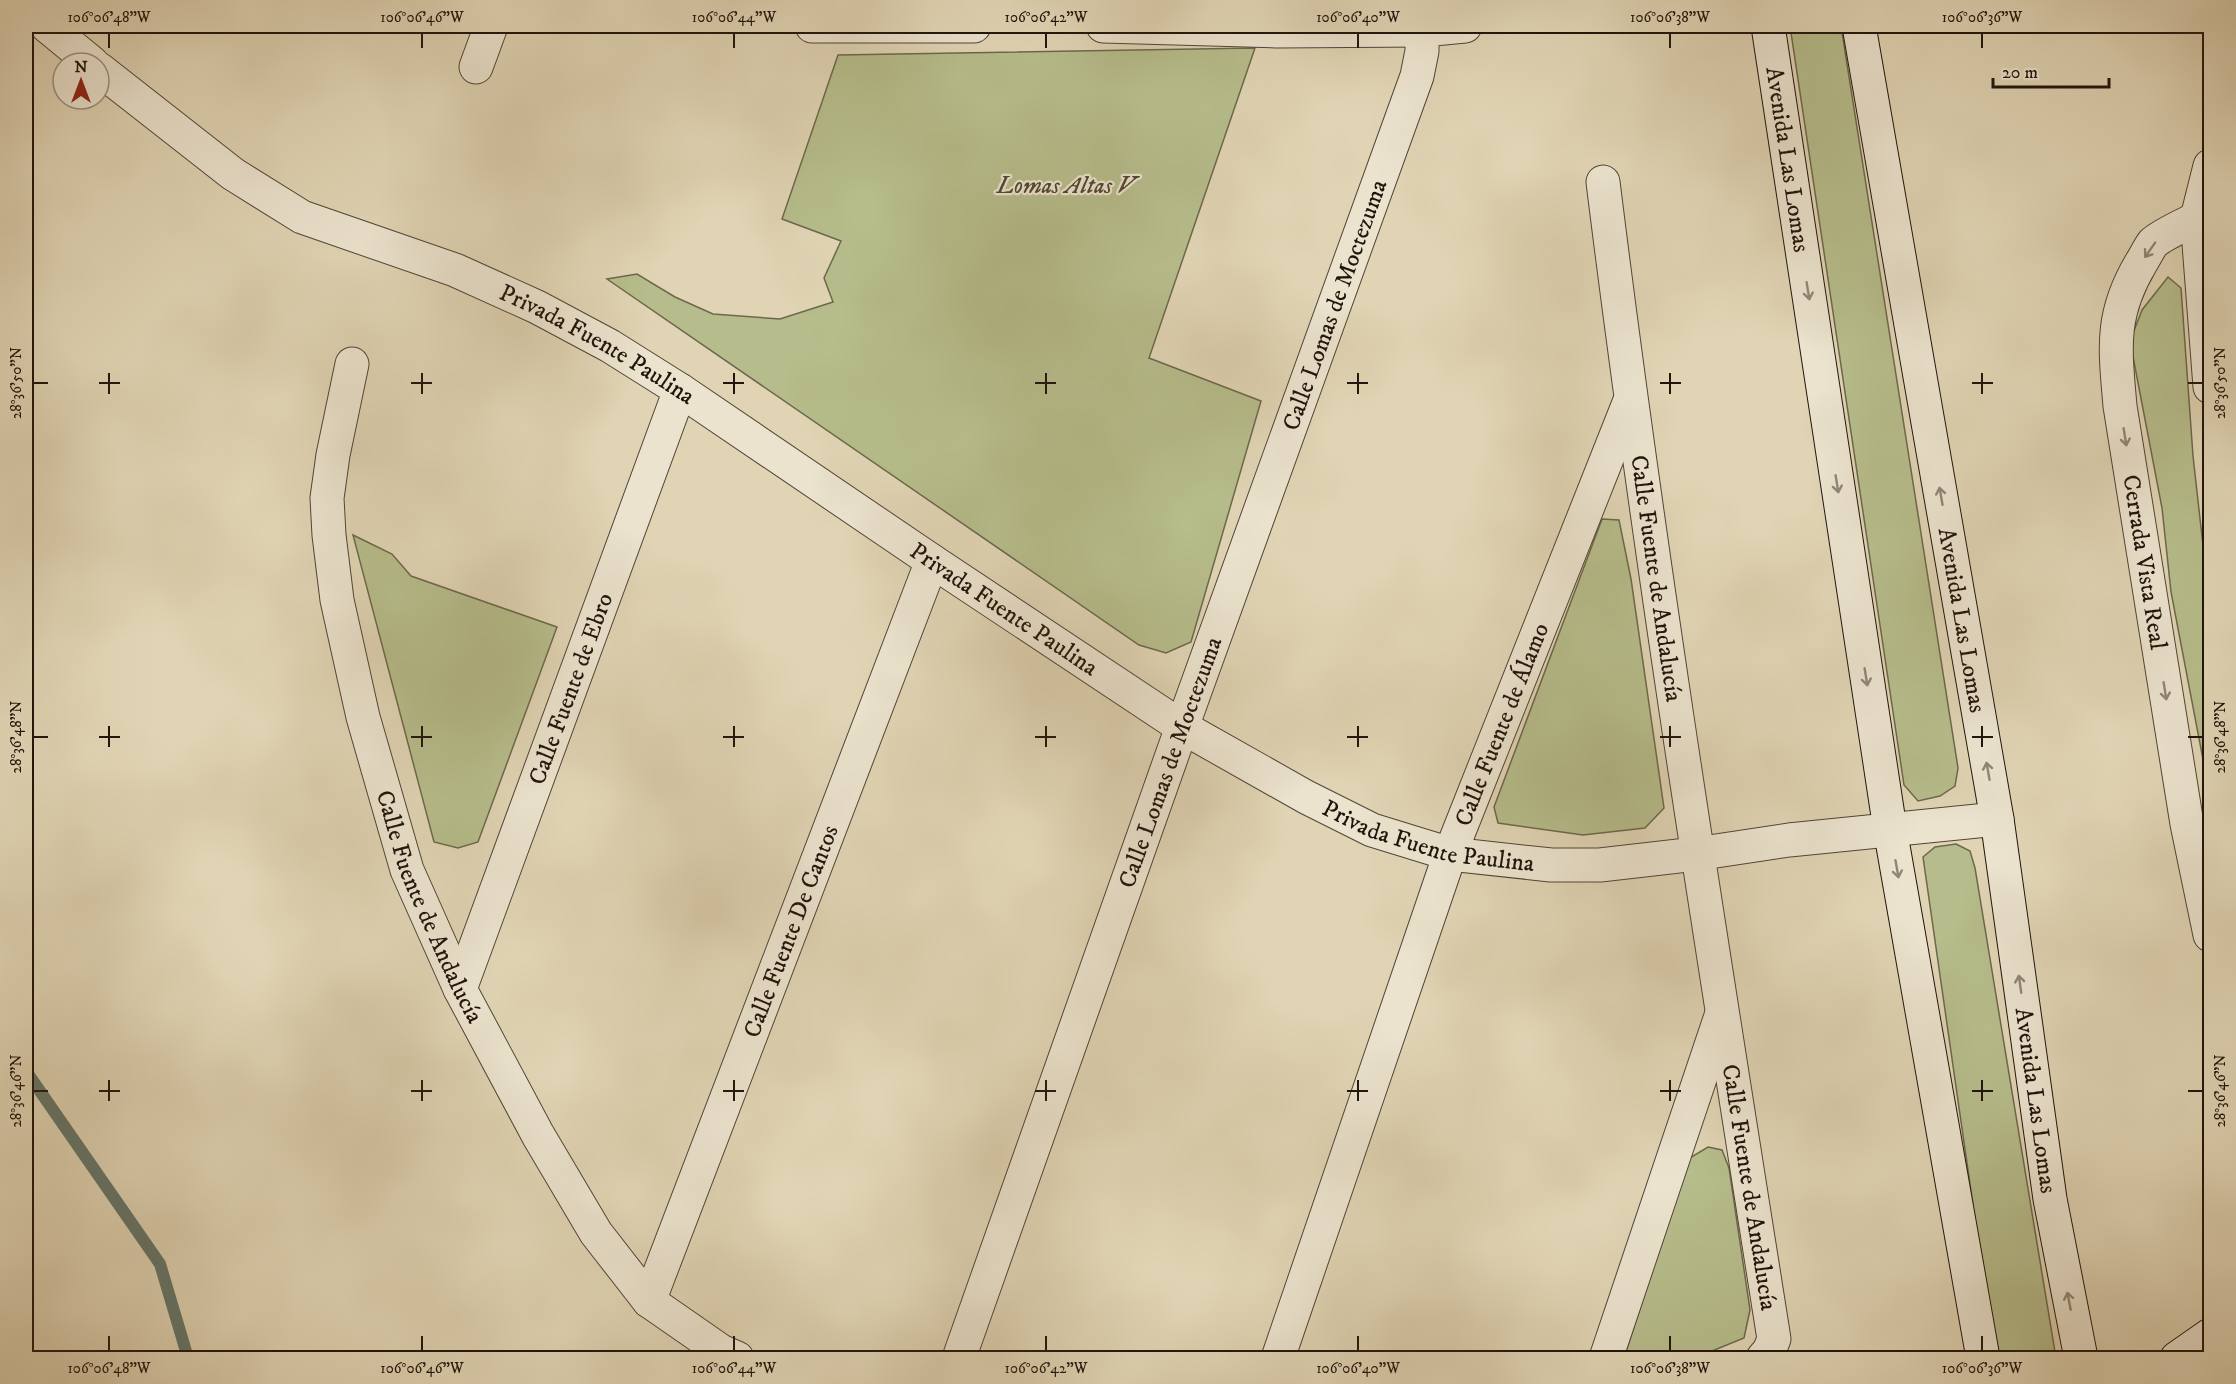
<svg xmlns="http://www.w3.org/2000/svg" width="2236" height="1384" viewBox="0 0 2236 1384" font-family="'IM FELL DW Pica',serif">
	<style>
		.green { fill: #b6bc8b; stroke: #6c684c; stroke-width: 1.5 }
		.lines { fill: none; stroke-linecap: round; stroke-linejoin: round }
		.stream { stroke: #66766a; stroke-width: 12 }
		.minor-casing { stroke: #514436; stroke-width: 35 }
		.secondary-casing { stroke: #21140c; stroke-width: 35 }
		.minor { stroke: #ebe3ce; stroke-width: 33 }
		.secondary { stroke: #ebe3ce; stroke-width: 33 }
		.oneway { stroke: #908677 }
		.ticks { fill: none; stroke: #21140c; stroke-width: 2 }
		.labels { text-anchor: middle; stroke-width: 4.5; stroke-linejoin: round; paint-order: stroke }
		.street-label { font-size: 24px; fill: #21140c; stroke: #ebe3ce }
		.park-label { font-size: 24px; font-style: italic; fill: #4e4632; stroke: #ebe3ce }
		.neatline { fill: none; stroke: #21140c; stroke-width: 2 }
		.ticks-label { font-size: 15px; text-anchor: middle; fill: #21140c }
	</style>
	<rect width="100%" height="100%" fill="#e0d4b4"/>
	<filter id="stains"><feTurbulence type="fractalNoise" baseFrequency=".00333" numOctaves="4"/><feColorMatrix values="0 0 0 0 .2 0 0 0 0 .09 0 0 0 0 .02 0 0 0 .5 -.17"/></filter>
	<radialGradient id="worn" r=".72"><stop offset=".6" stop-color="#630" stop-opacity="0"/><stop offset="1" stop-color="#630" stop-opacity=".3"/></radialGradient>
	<g class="green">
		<polygon points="1790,26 1841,26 1958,768 1955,786 1940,796 1918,801 1904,785"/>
		<polygon points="1255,48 1149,358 1261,401 1191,642 1166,653 1139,645 607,279 637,274 675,297 713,314 780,319 833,302 824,278 841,241 782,219 838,55"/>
		<polygon points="2168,277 2181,288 2193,456 2210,608 2210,796 2171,592 2162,508 2130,341 2142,310"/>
		<polygon points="1602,519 1619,520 1631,579 1664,808 1645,828 1583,835 1498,823 1494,807"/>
		<polygon points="353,535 392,554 411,576 557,627 478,842 458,848 434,842"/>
		<polygon points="1956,844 1970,851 1975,868 2056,1358 1995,1358 1923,857 1935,847"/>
		<polygon points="1708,1147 1722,1150 1729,1168 1750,1310 1744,1338 1695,1358 1626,1358 1625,1355 1688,1159"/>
	</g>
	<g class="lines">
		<polyline class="stream" points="26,1071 160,1264 188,1358"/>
		<g class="minor-casing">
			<g id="minor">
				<polyline points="47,26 92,63"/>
				<polyline points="812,26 974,26"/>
				<polyline points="1103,26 1277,31 1423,30 1465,26"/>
				<polyline points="476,67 491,26"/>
				<path id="s1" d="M 99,69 L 233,174 L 302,217 L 455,270 L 537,307 L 610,346 L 680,390 L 932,561 L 1182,727 L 1306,797 L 1372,830 L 1450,854 L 1551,865 L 1600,865 L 1696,854 L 1789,840 L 1997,819"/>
				<polyline points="2210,166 2197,218 2210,387"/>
				<path id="s2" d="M 1603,182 C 1651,569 1713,954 1774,1339 L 1769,1351 L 1763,1358"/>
				<path id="s3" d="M 2197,218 C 2185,225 2163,234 2153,243 C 2149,248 2145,257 2141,263 C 2110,315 2115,348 2120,406 L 2187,824 L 2210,935"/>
				<path id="s4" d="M 352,364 L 333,455 L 327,498 L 329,535 L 337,600 L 363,717 L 407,870 L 460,989 L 538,1135 L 596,1233 L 649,1301 L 721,1351 L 737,1358"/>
				<path id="s5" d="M 460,989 L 680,390"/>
				<path id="s6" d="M 649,1301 L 932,561"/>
				<path id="s7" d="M 959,1358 L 1182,727 L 1417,76 L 1422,51 L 1422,26"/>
				<path id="s8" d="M 1278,1358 L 1450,854 L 1629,403"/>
				<polyline points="1606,1358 1721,1016"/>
			</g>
		</g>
		<g class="secondary-casing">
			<g id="secondary">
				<path id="s9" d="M 1768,26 L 1890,829 L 1983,1358"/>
				<path id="s10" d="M 1859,26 L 1997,819 L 2050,1199 L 2081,1358"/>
				<polyline points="2177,1358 2210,1335"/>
			</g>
		</g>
		<use href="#minor" class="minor"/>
		<use href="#secondary" class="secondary"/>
	</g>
	<defs><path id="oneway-shaft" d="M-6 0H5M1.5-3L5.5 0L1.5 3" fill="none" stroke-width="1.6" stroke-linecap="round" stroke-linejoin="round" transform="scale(1.5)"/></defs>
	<g class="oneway">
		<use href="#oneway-shaft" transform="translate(2150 250) rotate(125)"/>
		<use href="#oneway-shaft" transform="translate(1808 291) rotate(81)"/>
		<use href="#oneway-shaft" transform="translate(2125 437) rotate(81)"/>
		<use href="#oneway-shaft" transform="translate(1837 484) rotate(81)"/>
		<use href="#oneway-shaft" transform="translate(1941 496) rotate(-100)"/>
		<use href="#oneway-shaft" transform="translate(1866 677) rotate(81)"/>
		<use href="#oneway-shaft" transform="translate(2165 691) rotate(81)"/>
		<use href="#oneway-shaft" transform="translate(1988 771) rotate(-100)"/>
		<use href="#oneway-shaft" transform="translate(1897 869) rotate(80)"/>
		<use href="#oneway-shaft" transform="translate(2020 984) rotate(-98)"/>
		<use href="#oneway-shaft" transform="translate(2069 1301) rotate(-101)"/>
	</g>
	<path class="ticks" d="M 109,33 L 109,48M 422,33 L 422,48M 734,33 L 734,48M 1046,33 L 1046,48M 1358,33 L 1358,48M 1670,33 L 1670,48M 1982,33 L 1982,48M 109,373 L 109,394M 422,373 L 422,394M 734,373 L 734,394M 1046,373 L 1046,394M 1358,373 L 1358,394M 1670,373 L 1670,394M 1982,373 L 1982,394M 33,383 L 48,383M 99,383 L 120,383M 411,383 L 432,383M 723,383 L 744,383M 1035,383 L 1056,383M 1347,383 L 1368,383M 1660,383 L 1681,383M 1972,383 L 1993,383M 2188,383 L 2203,383M 109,726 L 109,747M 422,726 L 422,747M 734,726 L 734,747M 1046,726 L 1046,747M 1358,726 L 1358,747M 1670,726 L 1670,747M 1982,726 L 1982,747M 33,737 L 48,737M 99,737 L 120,737M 411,737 L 432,737M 723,737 L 744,737M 1035,737 L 1056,737M 1347,737 L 1368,737M 1660,737 L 1681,737M 1972,737 L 1993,737M 2188,737 L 2203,737M 109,1080 L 109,1101M 422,1080 L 422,1101M 734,1080 L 734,1101M 1046,1080 L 1046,1101M 1358,1080 L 1358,1101M 1670,1080 L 1670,1101M 1982,1080 L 1982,1101M 33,1091 L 48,1091M 99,1091 L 120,1091M 411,1091 L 432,1091M 723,1091 L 744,1091M 1035,1091 L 1056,1091M 1347,1091 L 1368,1091M 1660,1091 L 1681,1091M 1972,1091 L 1993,1091M 2188,1091 L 2203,1091M 109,1336 L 109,1351M 422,1336 L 422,1351M 734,1336 L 734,1351M 1046,1336 L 1046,1351M 1358,1336 L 1358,1351M 1670,1336 L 1670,1351M 1982,1336 L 1982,1351"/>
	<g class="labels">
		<g class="street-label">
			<text dy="8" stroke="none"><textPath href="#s9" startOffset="135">Avenida Las Lomas</textPath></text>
			<text dy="8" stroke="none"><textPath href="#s7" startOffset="1118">Calle Lomas de Moctezuma</textPath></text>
			<text dy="8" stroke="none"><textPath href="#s1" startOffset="574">Privada Fuente Paulina</textPath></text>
			<text dy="8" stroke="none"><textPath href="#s3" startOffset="380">Cerrada Vista Real</textPath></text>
			<text dy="8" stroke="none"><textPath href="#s2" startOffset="400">Calle Fuente de Andalucía</textPath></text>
			<text dy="8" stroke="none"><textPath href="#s1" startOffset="1060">Privada Fuente Paulina</textPath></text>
			<text dy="8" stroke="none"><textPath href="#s10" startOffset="603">Avenida Las Lomas</textPath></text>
			<text dy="8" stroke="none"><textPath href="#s5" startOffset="320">Calle Fuente de Ebro</textPath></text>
			<text dy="8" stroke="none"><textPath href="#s8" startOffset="672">Calle Fuente de Álamo</textPath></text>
			<text dy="8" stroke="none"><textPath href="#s7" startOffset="632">Calle Lomas de Moctezuma</textPath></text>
			<text dy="8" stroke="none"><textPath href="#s1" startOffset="1546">Privada Fuente Paulina</textPath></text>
			<text dy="8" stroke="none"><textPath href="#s4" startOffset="560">Calle Fuente de Andalucía</textPath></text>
			<text dy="8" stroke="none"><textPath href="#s6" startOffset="396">Calle Fuente De Cantos</textPath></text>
			<text dy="8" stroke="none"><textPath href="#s10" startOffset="1089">Avenida Las Lomas</textPath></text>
			<text dy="8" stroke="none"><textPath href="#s2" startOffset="1016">Calle Fuente de Andalucía</textPath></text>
		</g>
		<g class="park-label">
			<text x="1066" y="193">Lomas Altas V</text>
		</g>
	</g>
	<rect width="2236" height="1384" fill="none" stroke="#e0d4b4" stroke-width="66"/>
	<g transform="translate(81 81)"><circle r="28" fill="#ebe3ce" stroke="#9a9080" stroke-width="1.5"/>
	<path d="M0-4.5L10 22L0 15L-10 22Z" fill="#8f2418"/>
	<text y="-9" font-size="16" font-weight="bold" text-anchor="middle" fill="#21140c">N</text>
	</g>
	<path d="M1993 78v9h116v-9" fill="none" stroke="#21140c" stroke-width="3"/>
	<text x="2002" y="78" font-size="18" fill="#21140c" stroke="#ebe3ce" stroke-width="4.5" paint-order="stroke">20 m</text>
	<rect x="33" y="33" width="2170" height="1318" class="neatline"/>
	<g class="ticks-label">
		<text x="109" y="22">106°06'48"W</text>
		<text x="422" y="22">106°06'46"W</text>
		<text x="734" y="22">106°06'44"W</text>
		<text x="1046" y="22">106°06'42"W</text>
		<text x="1358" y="22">106°06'40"W</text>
		<text x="1670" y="22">106°06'38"W</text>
		<text x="1982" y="22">106°06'36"W</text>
		<text transform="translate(16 383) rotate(-90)" y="5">28°36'50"N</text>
		<text transform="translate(2220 383) rotate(-90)" y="5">28°36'50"N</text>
		<text transform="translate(16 737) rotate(-90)" y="5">28°36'48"N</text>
		<text transform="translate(2220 737) rotate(-90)" y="5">28°36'48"N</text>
		<text transform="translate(16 1091) rotate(-90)" y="5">28°36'46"N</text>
		<text transform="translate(2220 1091) rotate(-90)" y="5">28°36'46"N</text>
		<text x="109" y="1373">106°06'48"W</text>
		<text x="422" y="1373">106°06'46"W</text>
		<text x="734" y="1373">106°06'44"W</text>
		<text x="1046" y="1373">106°06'42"W</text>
		<text x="1358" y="1373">106°06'40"W</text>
		<text x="1670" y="1373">106°06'38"W</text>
		<text x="1982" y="1373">106°06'36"W</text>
	</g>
	<rect width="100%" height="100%" filter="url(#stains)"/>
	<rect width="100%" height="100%" fill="url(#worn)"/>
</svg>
